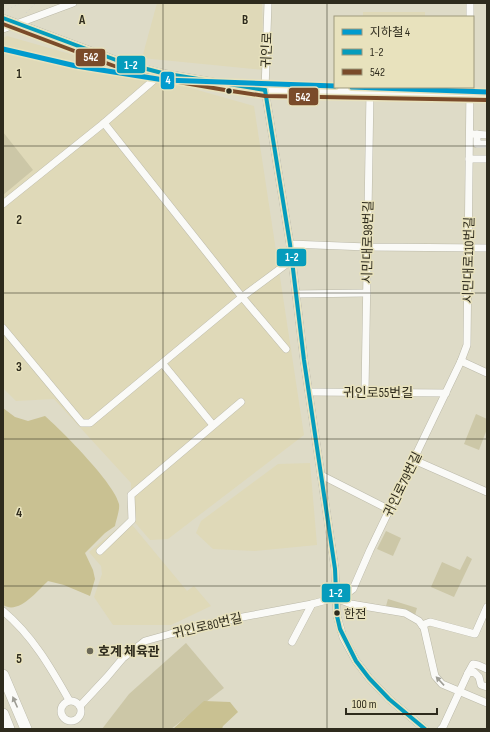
<svg xmlns="http://www.w3.org/2000/svg" width="490" height="732" viewBox="0 0 490 732" font-family="'Sofia Sans Condensed','Noto Sans KR',sans-serif">
	<style>
		.built { fill: #dfd9b8 }
		.green { fill: #ccc7a7 }
		.forest { fill: #c9c192 }
		.lines { fill: none; stroke-linecap: round; stroke-linejoin: round }
		.minor-casing { stroke: #bbb9a9; stroke-width: 8 }
		.highway-casing { stroke: #bbb9a9; stroke-width: 12 }
		.path { stroke: #d1d0ca; stroke-width: 1; stroke-dasharray: 1 3; stroke-linecap: butt }
		.minor { stroke: #fafaf7; stroke-width: 7 }
		.highway { stroke: #fafaf7; stroke-width: 11 }
		.bus-1-casing { stroke: #e8e2bd; stroke-width: 7 }
		.bus-2-casing { stroke: #e8e2bd; stroke-width: 7 }
		.bus-1 { stroke: #059cbc; stroke-width: 4 }
		.bus-2 { stroke: #7a4b2a; stroke-width: 4 }
		.metro-1-casing { stroke: #e8e2bd; stroke-width: 8 }
		.metro-1 { stroke: #009bce; stroke-width: 5 }
		.oneway { fill: #9e9d95 }
		.grid { fill: none; stroke: #2e2b1d; stroke-width: 1; stroke-opacity: 0.55 }
		.bus-dot { fill: #2e2b1d; stroke: #e8e2bd; stroke-width: 1.5 }
		.poi-dot { fill: #6c6958; stroke: #e8e2bd; stroke-width: 1.5 }
		.labels { text-anchor: middle; stroke-width: 3; stroke-linejoin: round; paint-order: stroke }
		.bus-label { font-size: 12px; fill: #2e2b1d; stroke: #e8e2bd; text-anchor: start }
		.street-label { font-size: 13px; fill: #2e2b1d; stroke: #e8e2bd }
		.poi-label { font-size: 13px; font-weight: bold; fill: #2e2b1d; stroke: #e8e2bd; text-anchor: start }
		.grid-label { font-size: 13px; text-anchor: middle; font-weight: bold; fill: #2e2b1d; stroke: #e8e2bd; stroke-width: 3; stroke-linejoin: round; paint-order: stroke }
		.line-badge { stroke: #e8e2bd; stroke-width: 1.5 }
		.badge-label { font-size: 11px; text-anchor: middle; font-weight: bold; fill: #fff }
	</style>
	<rect width="100%" height="100%" fill="#dedbc7"/>
	<g class="built">
		<polygon points="157,3 262,3 264,70 142,58"/>
		<rect x="363" y="12" width="62" height="5"/>
		<polygon points="7,36 254,106 304,435 168,539 150,540 132,519 131,483 54,399 16,401 3,388 3,38"/>
		<polygon points="310,463 317,545 255,551 213,549 196,533 201,521 278,464"/>
		<polygon points="128,520 187,591 194,586 211,606 171,625 113,625 94,597 102,574 101,566 89,552"/>
	</g>
	<g class="green">
		<polygon points="3,132 33,170 3,195"/>
		<polygon points="476,414 487,419 487,429 479,450 464,444"/>
		<polygon points="386,531 401,538 393,556 377,549"/>
		<polygon points="467,556 472,559 454,597 431,587 442,562 460,570"/>
		<polygon points="388,599 417,608 415,615 386,606"/>
		<polygon points="186,643 224,688 171,729 102,729 129,694"/>
	</g>
	<g class="forest">
		<path d="M 3,408 L 15,417 L 28,421 L 45,416 C 62,431 115,484 119,504 C 120,510 116,520 115,526 L 105,533 L 85,553 L 93,570 L 95,579 L 90,596 L 64,585 L 48,581 C 37,591 19,615 3,605 Z"/>
		<polygon points="204,701 230,702 238,712 223,726 222,729 173,729"/>
	</g>
	<g class="lines">
		<g class="minor-casing">
			<g id="minor">
				<polyline points="268,3 265,90 290,244 304,360 335,569 337,616 343,637 356,661 369,678 389,699 425,729"/>
				<polyline points="470,17 470,3"/>
				<polyline points="3,18 124,63 162,73 226,84 265,90 487,94"/>
				<polyline points="3,29 73,3"/>
				<polyline points="104,123 242,297 286,349"/>
				<polyline points="473,134 487,135"/>
				<polyline points="477,134 477,144 487,144"/>
				<polyline points="469,159 487,159"/>
				<polyline points="3,204 104,123 162,73"/>
				<polyline points="290,244 367,247 487,248"/>
				<polyline points="296,294 367,293"/>
				<polyline points="3,328 82,423 90,423 242,297 292,260"/>
				<polyline points="461,361 487,373"/>
				<polyline points="163,364 213,425"/>
				<polyline points="309,392 446,393"/>
				<polyline points="365,392 370,92"/>
				<polyline points="414,460 487,492"/>
				<polyline points="321,475 390,510"/>
				<polyline points="100,551 132,520 131,495 241,402"/>
				<polyline points="336,598 351,604 405,613 419,621 424,628 435,676 442,684 487,703"/>
				<path d="M 3,611 C 32,635 51,668 69,700"/>
				<polyline points="422,625 430,622 475,634 487,607"/>
				<polyline points="292,642 312,604"/>
				<polyline points="468,673 473,664 478,665 487,669"/>
				<circle cx="71" cy="711" r="10"/>
				<polyline points="80,706 107,677 123,658 145,641 170,634 232,619 312,604 345,595 353,589 370,550 461,361 467,345 470,87"/>
				<polyline points="441,729 443,727 468,673 474,672 479,677 481,685 487,687"/>
			</g>
		</g>
		<g class="highway-casing">
			<g id="highway">
				<polyline points="3,675 26,729"/>
				<polyline points="3,714 9,729"/>
			</g>
		</g>
		<g class="path">
			<polyline points="4,11 21,3"/>
			<polyline points="26,13 36,3"/>
		</g>
		<use href="#minor" class="minor"/>
		<use href="#highway" class="highway"/>
		<g class="bus-1-casing">
			<g id="bus-1">
				<polyline points="3,18 124,63 162,73 265,90"/>
				<polyline points="265,90 290,244 304,360 335,569 337,616 340,629 356,661 369,678 389,699 425,729"/>
			</g>
		</g>
		<g class="bus-2-casing">
			<polyline id="bus-2" points="3,24 122,69 161,79 225,90 265,96 487,100"/>
		</g>
		<use href="#bus-1" class="bus-1"/>
		<use href="#bus-2" class="bus-2"/>
		<g class="metro-1-casing">
			<g id="metro-1">
				<polyline points="3,49 76,66 164,80 335,86"/>
				<polyline points="352,87 487,92"/>
			</g>
		</g>
		<use href="#metro-1" class="metro-1"/>
	</g>
	<defs><path id="oneway-solid" d="M-6-.8H1V-3.2L6.5 0L1 3.2V.8H-6Z"/></defs>
	<g class="oneway">
		<use href="#oneway-solid" transform="translate(440 681) rotate(-133)"/>
		<use href="#oneway-solid" transform="translate(15 702) rotate(-114)"/>
	</g>
	<path class="grid" d="M 163,3 L 163,729M 327,3 L 327,729M 3,146 L 487,146M 3,293 L 487,293M 3,439 L 487,439M 3,586 L 487,586"/>
	<g class="bus-dot">
		<circle cx="229" cy="91" r="3.5"/>
		<circle cx="337" cy="613" r="3.5"/>
	</g>
	<circle class="poi-dot" cx="90" cy="651" r="4"/>
	<g class="labels">
		<g class="bus-label">
			<text x="344" y="618">한전</text>
		</g>
		<g class="street-label">
			<text transform="translate(266 50) rotate(-88)" y="5">귀인로</text>
			<text transform="translate(367 242) rotate(-89)" y="5">시민대로98번길</text>
			<text transform="translate(468 260) rotate(-89)" y="5">시민대로110번길</text>
			<text x="378" y="397">귀인로55번길</text>
			<text transform="translate(402 484) rotate(-64)" y="5">귀인로79번길</text>
			<text transform="translate(207 625) rotate(-13)" y="5">귀인로80번길</text>
		</g>
		<g class="poi-label">
			<text x="98" y="656">호계 체육관</text>
		</g>
	</g>
	<g class="grid-label">
		<text x="82" y="24">A</text>
		<text x="245" y="24">B</text>
		<text x="19" y="78">1</text>
		<text x="19" y="224">2</text>
		<text x="19" y="371">3</text>
		<text x="19" y="517">4</text>
		<text x="19" y="663">5</text>
	</g>
	<g class="line-badge">
		<rect x="75" y="48" width="31" height="19" rx="4" fill="#7a4b2a"/>
		<rect x="116" y="55" width="30" height="19" rx="4" fill="#059cbc"/>
		<rect x="160" y="71" width="15" height="19" rx="4" fill="#009bce"/>
		<rect x="288" y="87" width="31" height="19" rx="4" fill="#7a4b2a"/>
		<rect x="276" y="248" width="31" height="19" rx="4" fill="#059cbc"/>
		<rect x="321" y="583" width="30" height="20" rx="4" fill="#059cbc"/>
	</g>
	<g class="badge-label">
		<text x="91" y="61">542</text>
		<text x="131" y="69">1-2</text>
		<text x="168" y="84">4</text>
		<text x="303" y="101">542</text>
		<text x="292" y="261">1-2</text>
		<text x="336" y="597">1-2</text>
	</g>
	<rect width="490" height="732" fill="none" stroke="#2e2b1d" stroke-width="8"/>
	<rect x="334" y="16" width="140" height="72" fill="#e8e2bd" stroke="#9e997d"/>
	<rect x="342" y="29" width="20" height="6" fill="#009bce" stroke="#9e997d"/>
	<text x="370" y="36" font-size="12" fill="#2e2b1d">지하철 4</text>
	<rect x="342" y="49" width="20" height="6" fill="#059cbc" stroke="#9e997d"/>
	<text x="370" y="56" font-size="12" fill="#2e2b1d">1-2</text>
	<rect x="342" y="69" width="20" height="6" fill="#7a4b2a" stroke="#9e997d"/>
	<text x="370" y="76" font-size="12" fill="#2e2b1d">542</text>
	<path d="M346 708v6h91v-6" fill="none" stroke="#2e2b1d" stroke-width="2"/>
	<text x="352" y="708" font-size="12" fill="#2e2b1d" stroke="#e8e2bd" stroke-width="3" paint-order="stroke">100 m</text>
</svg>
